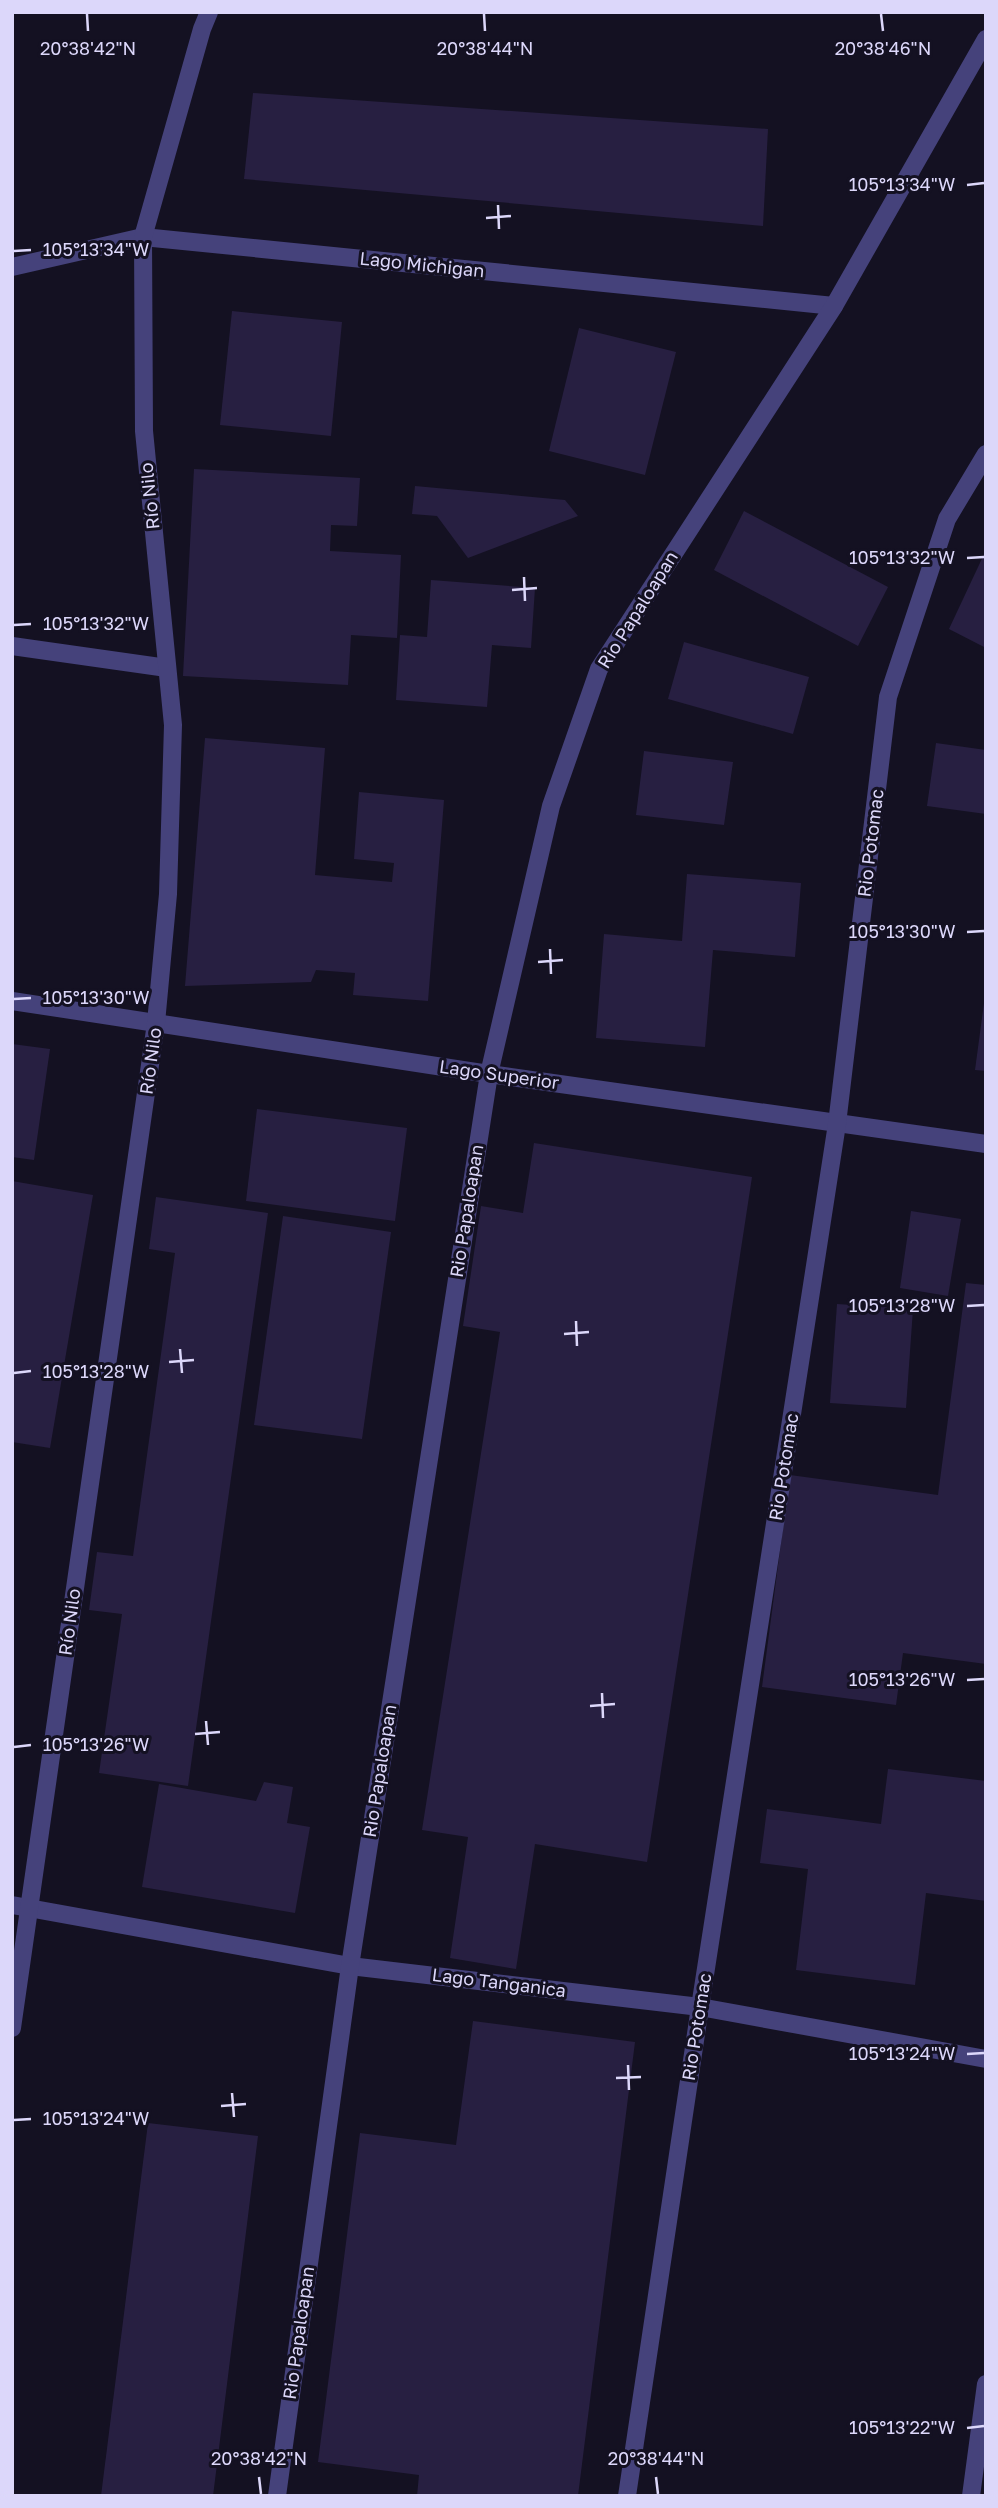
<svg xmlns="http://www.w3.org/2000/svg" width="998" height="2508" viewBox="0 0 998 2508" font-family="'Golos Text',sans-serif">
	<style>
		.building { fill: #271f41 }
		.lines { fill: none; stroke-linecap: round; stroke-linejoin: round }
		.street { stroke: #45427b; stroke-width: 18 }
		.ticks { fill: none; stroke: #dcd7fa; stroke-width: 2.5 }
		.labels { text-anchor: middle; stroke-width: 6; stroke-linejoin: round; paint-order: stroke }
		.street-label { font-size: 18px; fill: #dcd7fa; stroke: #141122 }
		.ticks-label { font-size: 18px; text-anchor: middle; fill: #dcd7fa; stroke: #141122; stroke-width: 6; stroke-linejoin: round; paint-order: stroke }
	</style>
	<rect width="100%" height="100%" fill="#141122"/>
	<g class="building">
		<polygon points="253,93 768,129 763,226 244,179"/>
		<polygon points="232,311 342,322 331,436 220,425"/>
		<polygon points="579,328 676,352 645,475 549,451"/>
		<polygon points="194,469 360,478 357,526 331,525 330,551 401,555 397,638 351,635 348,685 183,676"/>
		<polygon points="415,486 565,500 578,516 468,558 437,516 412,514"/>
		<polygon points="744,511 888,587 858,646 714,570"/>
		<polygon points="986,550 986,648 949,629"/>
		<polygon points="431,580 535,588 531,648 492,645 487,707 396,700 400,635 427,637"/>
		<polygon points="684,642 809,677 793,734 668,699"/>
		<polygon points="205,738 325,748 315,875 392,882 394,863 354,859 359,792 444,800 428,1001 353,995 355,973 316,970 311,982 185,986"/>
		<polygon points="936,743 986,750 986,814 927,806"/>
		<polygon points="644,751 733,762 724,825 636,815"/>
		<polygon points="687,874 801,883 795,957 713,950 705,1047 596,1038 604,934 682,941"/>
		<polygon points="984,1003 986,1003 986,1071 975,1070"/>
		<polygon points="12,1044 50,1049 34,1160 12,1157"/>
		<polygon points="257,1109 407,1128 395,1221 246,1201"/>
		<polygon points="534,1143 752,1177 647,1862 535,1844 516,1969 450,1958 468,1837 422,1830 500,1332 463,1326 481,1206 523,1213"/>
		<polygon points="12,1181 93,1195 50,1448 12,1442"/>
		<polygon points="156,1197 268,1213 188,1786 99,1773 122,1614 89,1610 97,1552 133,1556 175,1253 149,1249"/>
		<polygon points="911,1211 961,1219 948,1296 900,1288"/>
		<polygon points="283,1216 391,1232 362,1439 254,1425"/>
		<polygon points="966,1283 986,1285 986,1664 903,1653 896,1705 762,1687 790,1475 938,1495"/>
		<polygon points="837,1304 913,1309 906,1408 830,1403"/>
		<polygon points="888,1769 986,1781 986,1901 926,1893 915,1985 796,1970 808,1869 760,1863 767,1809 881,1824"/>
		<polygon points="264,1782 293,1787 287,1823 310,1827 295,1913 142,1887 159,1784 256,1801"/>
		<polygon points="473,2021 635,2042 578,2496 417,2496 419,2475 318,2462 360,2133 456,2145"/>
		<polygon points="148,2123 258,2136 213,2496 101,2496"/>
	</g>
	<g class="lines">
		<g class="street">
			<polyline points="12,267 143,237 834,306"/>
			<polyline points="12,646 167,668"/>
			<polyline points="12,1001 489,1074 986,1144"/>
			<polyline points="12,1905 350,1966 700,2007 986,2059"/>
			<polyline points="12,2028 156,1023 168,894 173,725 144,431 143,237 202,29 209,12"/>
			<polyline points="277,2496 350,1966 489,1074 551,806 599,669 834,306 986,39"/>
			<polyline points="627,2496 700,2007 837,1124 888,697 947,519 986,454"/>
			<polyline points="971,2496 986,2384"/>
		</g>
	</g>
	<path class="ticks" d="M 87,14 L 88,31M 484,14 L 485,31M 881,14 L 883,31M 967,185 L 984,183M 498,205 L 499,229M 486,218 L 511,216M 14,251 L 31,250M 967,558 L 984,557M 524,577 L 525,601M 512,590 L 537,588M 14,625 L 31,624M 967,932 L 984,931M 550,949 L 551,974M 538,962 L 563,960M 14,999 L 31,998M 967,1306 L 984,1305M 576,1321 L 577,1346M 564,1334 L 589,1332M 180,1349 L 182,1373M 169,1362 L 194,1360M 14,1373 L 31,1371M 967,1680 L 984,1679M 602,1693 L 603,1718M 590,1706 L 615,1704M 206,1721 L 208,1745M 195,1734 L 220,1732M 14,1747 L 31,1745M 967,2054 L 984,2053M 628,2065 L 629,2090M 616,2078 L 641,2077M 232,2093 L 234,2117M 221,2106 L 246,2104M 14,2120 L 31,2119M 967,2428 L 984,2426M 259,2477 L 261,2494M 656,2477 L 658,2494"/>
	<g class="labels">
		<g class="street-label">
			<text transform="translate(422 265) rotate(6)" y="6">Lago Michigan</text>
			<text transform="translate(150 496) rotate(-96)" y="6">Río Nilo</text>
			<text transform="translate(638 610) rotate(-58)" y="6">Rio Papaloapan</text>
			<text transform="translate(871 843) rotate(-83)" y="6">Rio Potomac</text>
			<text transform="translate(151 1061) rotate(-82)" y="6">Río Nilo</text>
			<text transform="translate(499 1075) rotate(8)" y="6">Lago Superior</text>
			<text transform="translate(467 1211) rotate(-81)" y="6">Rio Papaloapan</text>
			<text transform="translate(784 1467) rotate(-81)" y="6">Rio Potomac</text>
			<text transform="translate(70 1622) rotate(-82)" y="6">Río Nilo</text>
			<text transform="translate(380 1771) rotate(-81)" y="6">Rio Papaloapan</text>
			<text transform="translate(499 1983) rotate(7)" y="6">Lago Tanganica</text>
			<text transform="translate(697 2027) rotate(-81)" y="6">Rio Potomac</text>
			<text transform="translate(299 2333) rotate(-82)" y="6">Rio Papaloapan</text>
		</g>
	</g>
	<g class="ticks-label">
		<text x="88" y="55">20°38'42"N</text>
		<text x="485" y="55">20°38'44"N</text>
		<text x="883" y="55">20°38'46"N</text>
		<text x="902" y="191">105°13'34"W</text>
		<text x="96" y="256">105°13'34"W</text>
		<text x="902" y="564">105°13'32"W</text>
		<text x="96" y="630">105°13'32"W</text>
		<text x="902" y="938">105°13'30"W</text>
		<text x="96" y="1004">105°13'30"W</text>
		<text x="902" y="1312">105°13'28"W</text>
		<text x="96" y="1378">105°13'28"W</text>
		<text x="902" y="1686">105°13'26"W</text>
		<text x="96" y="1751">105°13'26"W</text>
		<text x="902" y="2060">105°13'24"W</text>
		<text x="96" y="2125">105°13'24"W</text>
		<text x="902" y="2434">105°13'22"W</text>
		<text x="259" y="2465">20°38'42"N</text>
		<text x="656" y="2465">20°38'44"N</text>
	</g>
	<rect width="998" height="2508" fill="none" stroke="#dcd7fa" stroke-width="28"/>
</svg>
